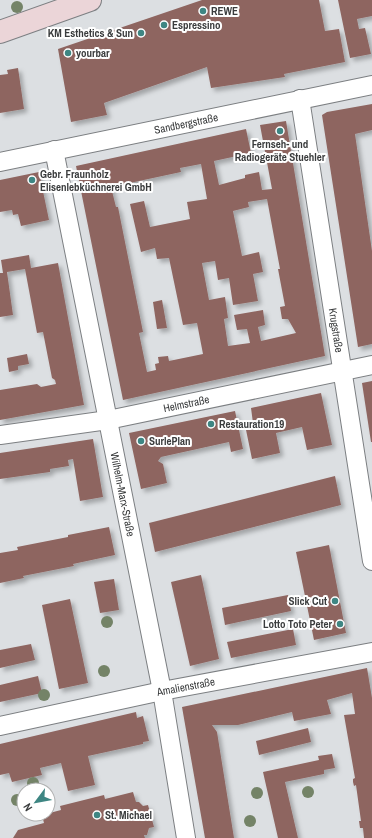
<svg xmlns="http://www.w3.org/2000/svg" width="372" height="838" viewBox="0 0 372 838" font-family="'Archivo Narrow',sans-serif">
	<style>
		.building { fill: #8e6560; fill-rule: evenodd; filter: url(#shadow) }
		.lines { fill: none; stroke-linecap: round; stroke-linejoin: round }
		.street-casing { stroke: #7c7f82; stroke-width: 20 }
		.secondary-casing { stroke: #7c7f82; stroke-width: 24 }
		.street { stroke: #fff; stroke-width: 18 }
		.secondary { stroke: #ebd5d8; stroke-width: 22 }
		.tree { fill: #748367 }
		.poi-dot { fill: #3e8683; stroke: #fff; stroke-width: 1.5 }
		.labels { text-anchor: middle; stroke-width: 4; stroke-linejoin: round; paint-order: stroke }
		.poi-label { font-size: 11px; font-weight: bold; fill: #3a3c3d; stroke: #fff; text-anchor: start }
		.street-label { font-size: 11px; fill: #3a3c3d; stroke: #fff }
	</style>
	<defs>
		<filter id="shadow"><feDropShadow dx="3.5" dy="3.5" stdDeviation="2" flood-color="#0004"/></filter>
	</defs>
	<rect width="100%" height="100%" fill="#dcdfe2"/>
	<g class="building">
		<polygon points="202,0 319,0 325,31 339,29 345,62 284,74 285,77 211,88 207,67 104,103 107,115 71,122 58,49"/>
		<polygon points="338,0 372,0 372,16 357,19 359,29 365,28 371,54 350,58"/>
		<polygon points="18,68 24,109 0,113 0,75 8,74 7,70"/>
		<polygon points="372,104 372,130 355,134 372,251 372,344 358,347 322,115 327,112"/>
		<path d="M 286,121 L 325,356 L 123,400 L 76,166 L 246,129 L 251,153 L 214,161 L 219,185 L 245,178 L 245,175 L 259,172 L 262,190 L 272,189 L 260,125 ZM 201,164 L 207,199 L 187,202 L 190,219 L 150,227 L 144,201 L 130,204 L 141,252 L 155,248 L 157,259 L 169,258 L 183,325 L 197,323 L 203,354 L 169,361 L 168,356 L 158,357 L 159,363 L 155,364 L 156,370 L 147,372 L 139,333 L 143,332 L 118,207 L 116,207 L 111,187 L 181,172 L 180,168 ZM 267,199 L 280,269 L 278,269 L 285,306 L 280,307 L 282,319 L 288,319 L 296,333 L 261,341 L 258,327 L 265,325 L 263,310 L 234,315 L 237,330 L 247,329 L 250,343 L 228,346 L 224,319 L 228,318 L 225,297 L 209,300 L 202,263 L 215,261 L 218,280 L 229,278 L 233,305 L 258,301 L 253,274 L 263,272 L 259,252 L 242,256 L 233,211 L 249,207 L 248,202 Z"/>
		<polygon points="39,172 49,220 21,226 18,214 13,215 12,210 0,212 0,180"/>
		<polygon points="29,255 31,268 58,263 84,405 0,420 0,390 37,384 41,387 56,384 55,380 52,378 43,332 37,333 25,269 7,272 13,315 0,317 0,273 3,273 1,260"/>
		<polygon points="162,300 167,328 157,329 153,302"/>
		<polygon points="27,354 29,364 18,366 18,370 9,372 7,358"/>
		<polygon points="372,381 372,442 371,442 362,383"/>
		<polygon points="321,393 332,445 307,450 302,427 276,433 280,453 252,459 245,425 253,423 251,408"/>
		<polygon points="235,411 243,449 231,452 229,442 161,457 158,461 163,464 167,483 141,489 129,433"/>
		<polygon points="93,439 103,497 80,501 73,459 68,460 69,466 50,469 50,472 0,479 0,453"/>
		<polygon points="335,476 341,505 155,552 149,523"/>
		<polygon points="109,527 115,555 73,564 74,566 23,576 24,578 0,583 0,553 18,550 17,547 68,537 68,535"/>
		<polygon points="329,545 346,633 314,640 296,552"/>
		<polygon points="201,575 219,659 190,666 171,582"/>
		<polygon points="114,579 119,610 100,613 94,582"/>
		<polygon points="288,595 291,611 225,625 222,608"/>
		<polygon points="70,599 88,683 59,689 42,605"/>
		<polygon points="293,629 296,645 231,658 227,642"/>
		<polygon points="31,644 35,660 0,668 0,650"/>
		<polygon points="367,668 372,698 372,838 364,838 363,828 360,828 359,821 361,821 356,785 354,786 353,782 353,779 355,778 344,715 355,714 352,693 327,700 331,714 294,721 292,712 238,725 212,725 217,732 234,838 205,838 182,707"/>
		<polygon points="38,676 42,693 0,702 0,685"/>
		<polygon points="136,712 137,718 143,716 149,741 143,742 143,744 88,756 95,785 68,791 61,763 40,768 42,775 12,782 9,773 0,775 0,744"/>
		<polygon points="308,728 311,742 259,755 256,741"/>
		<polygon points="332,754 335,768 324,770 324,774 285,782 298,838 278,838 263,772 319,760 318,756"/>
		<polygon points="133,792 136,802 139,802 143,806 148,805 154,827 149,828 147,835 144,835 145,838 13,838 18,830 44,823 42,815 61,810 60,806 104,795 105,799"/>
	</g>
	<g class="lines">
		<g class="street-casing">
			<g id="street">
				<path id="s1" d="M 300,99 L 372,561"/>
				<path id="s2" d="M 54,150 L 162,691 L 186,838"/>
				<path id="s3" d="M 0,162 L 372,85"/>
				<path id="s4" d="M 0,435 L 108,420 L 372,365"/>
				<path id="s5" d="M 0,726 L 162,691 L 372,652"/>
			</g>
		</g>
		<g class="secondary-casing">
			<polyline id="secondary" points="0,32 90,0"/>
		</g>
		<use href="#street" class="street"/>
		<use href="#secondary" class="secondary"/>
	</g>
	<g class="tree">
		<circle cx="17" cy="7" r="6"/>
		<circle cx="107" cy="622" r="6"/>
		<circle cx="104" cy="671" r="6"/>
		<circle cx="44" cy="695" r="6"/>
		<circle cx="33" cy="783" r="6"/>
		<circle cx="308" cy="792" r="6"/>
		<circle cx="257" cy="793" r="6"/>
		<circle cx="17" cy="800" r="6"/>
		<circle cx="250" cy="821" r="6"/>
	</g>
	<g class="poi-dot">
		<circle cx="203" cy="11" r="4"/>
		<circle cx="164" cy="25" r="4"/>
		<circle cx="141" cy="33" r="4"/>
		<circle cx="68" cy="53" r="4"/>
		<circle cx="280" cy="131" r="4"/>
		<circle cx="32" cy="180" r="4"/>
		<circle cx="211" cy="424" r="4"/>
		<circle cx="141" cy="441" r="4"/>
		<circle cx="335" cy="601" r="4"/>
		<circle cx="340" cy="624" r="4"/>
		<circle cx="97" cy="815" r="4"/>
	</g>
	<g class="labels">
		<g class="poi-label">
			<text x="211" y="15">REWE</text>
			<text x="172" y="29">Espressino</text>
			<text x="133" y="37" text-anchor="end">KM Esthetics &amp; Sun</text>
			<text x="76" y="57">yourbar</text>
			<text x="280" y="148" text-anchor="middle">Fernseh- und<tspan x="280" dy="13">Radiogeräte Stuehler</tspan></text>
			<text x="40" y="178">Gebr. Fraunholz<tspan x="40" dy="13">Elisenlebküchnerei GmbH</tspan></text>
			<text x="219" y="428">Restauration19</text>
			<text x="149" y="445">SurlePlan</text>
			<text x="327" y="605" text-anchor="end">Slick Cut</text>
			<text x="332" y="628" text-anchor="end">Lotto Toto Peter</text>
			<text x="105" y="819">St. Michael</text>
		</g>
		<g class="street-label">
			<text dy="4" stroke="none"><textPath href="#s3" startOffset="190">Sandbergstraße</textPath></text>
			<text dy="4" stroke="none"><textPath href="#s1" startOffset="234">Krugstraße</textPath></text>
			<text dy="4" stroke="none"><textPath href="#s4" startOffset="189">Helmstraße</textPath></text>
			<text dy="4" stroke="none"><textPath href="#s2" startOffset="351">Wilhelm-Marx-Straße</textPath></text>
			<text dy="4" stroke="none"><textPath href="#s5" startOffset="190">Amalienstraße</textPath></text>
		</g>
	</g>
	<g transform="translate(36 802) rotate(238)"><circle r="19" fill="#ffffff" stroke="#b0b1b1"/>
	<path d="M0-3L7 15L0 10L-7 15Z" fill="#3e8683"/>
	<text y="-6" font-size="11" font-weight="bold" text-anchor="middle" fill="#3a3c3d">N</text>
	</g>
</svg>
